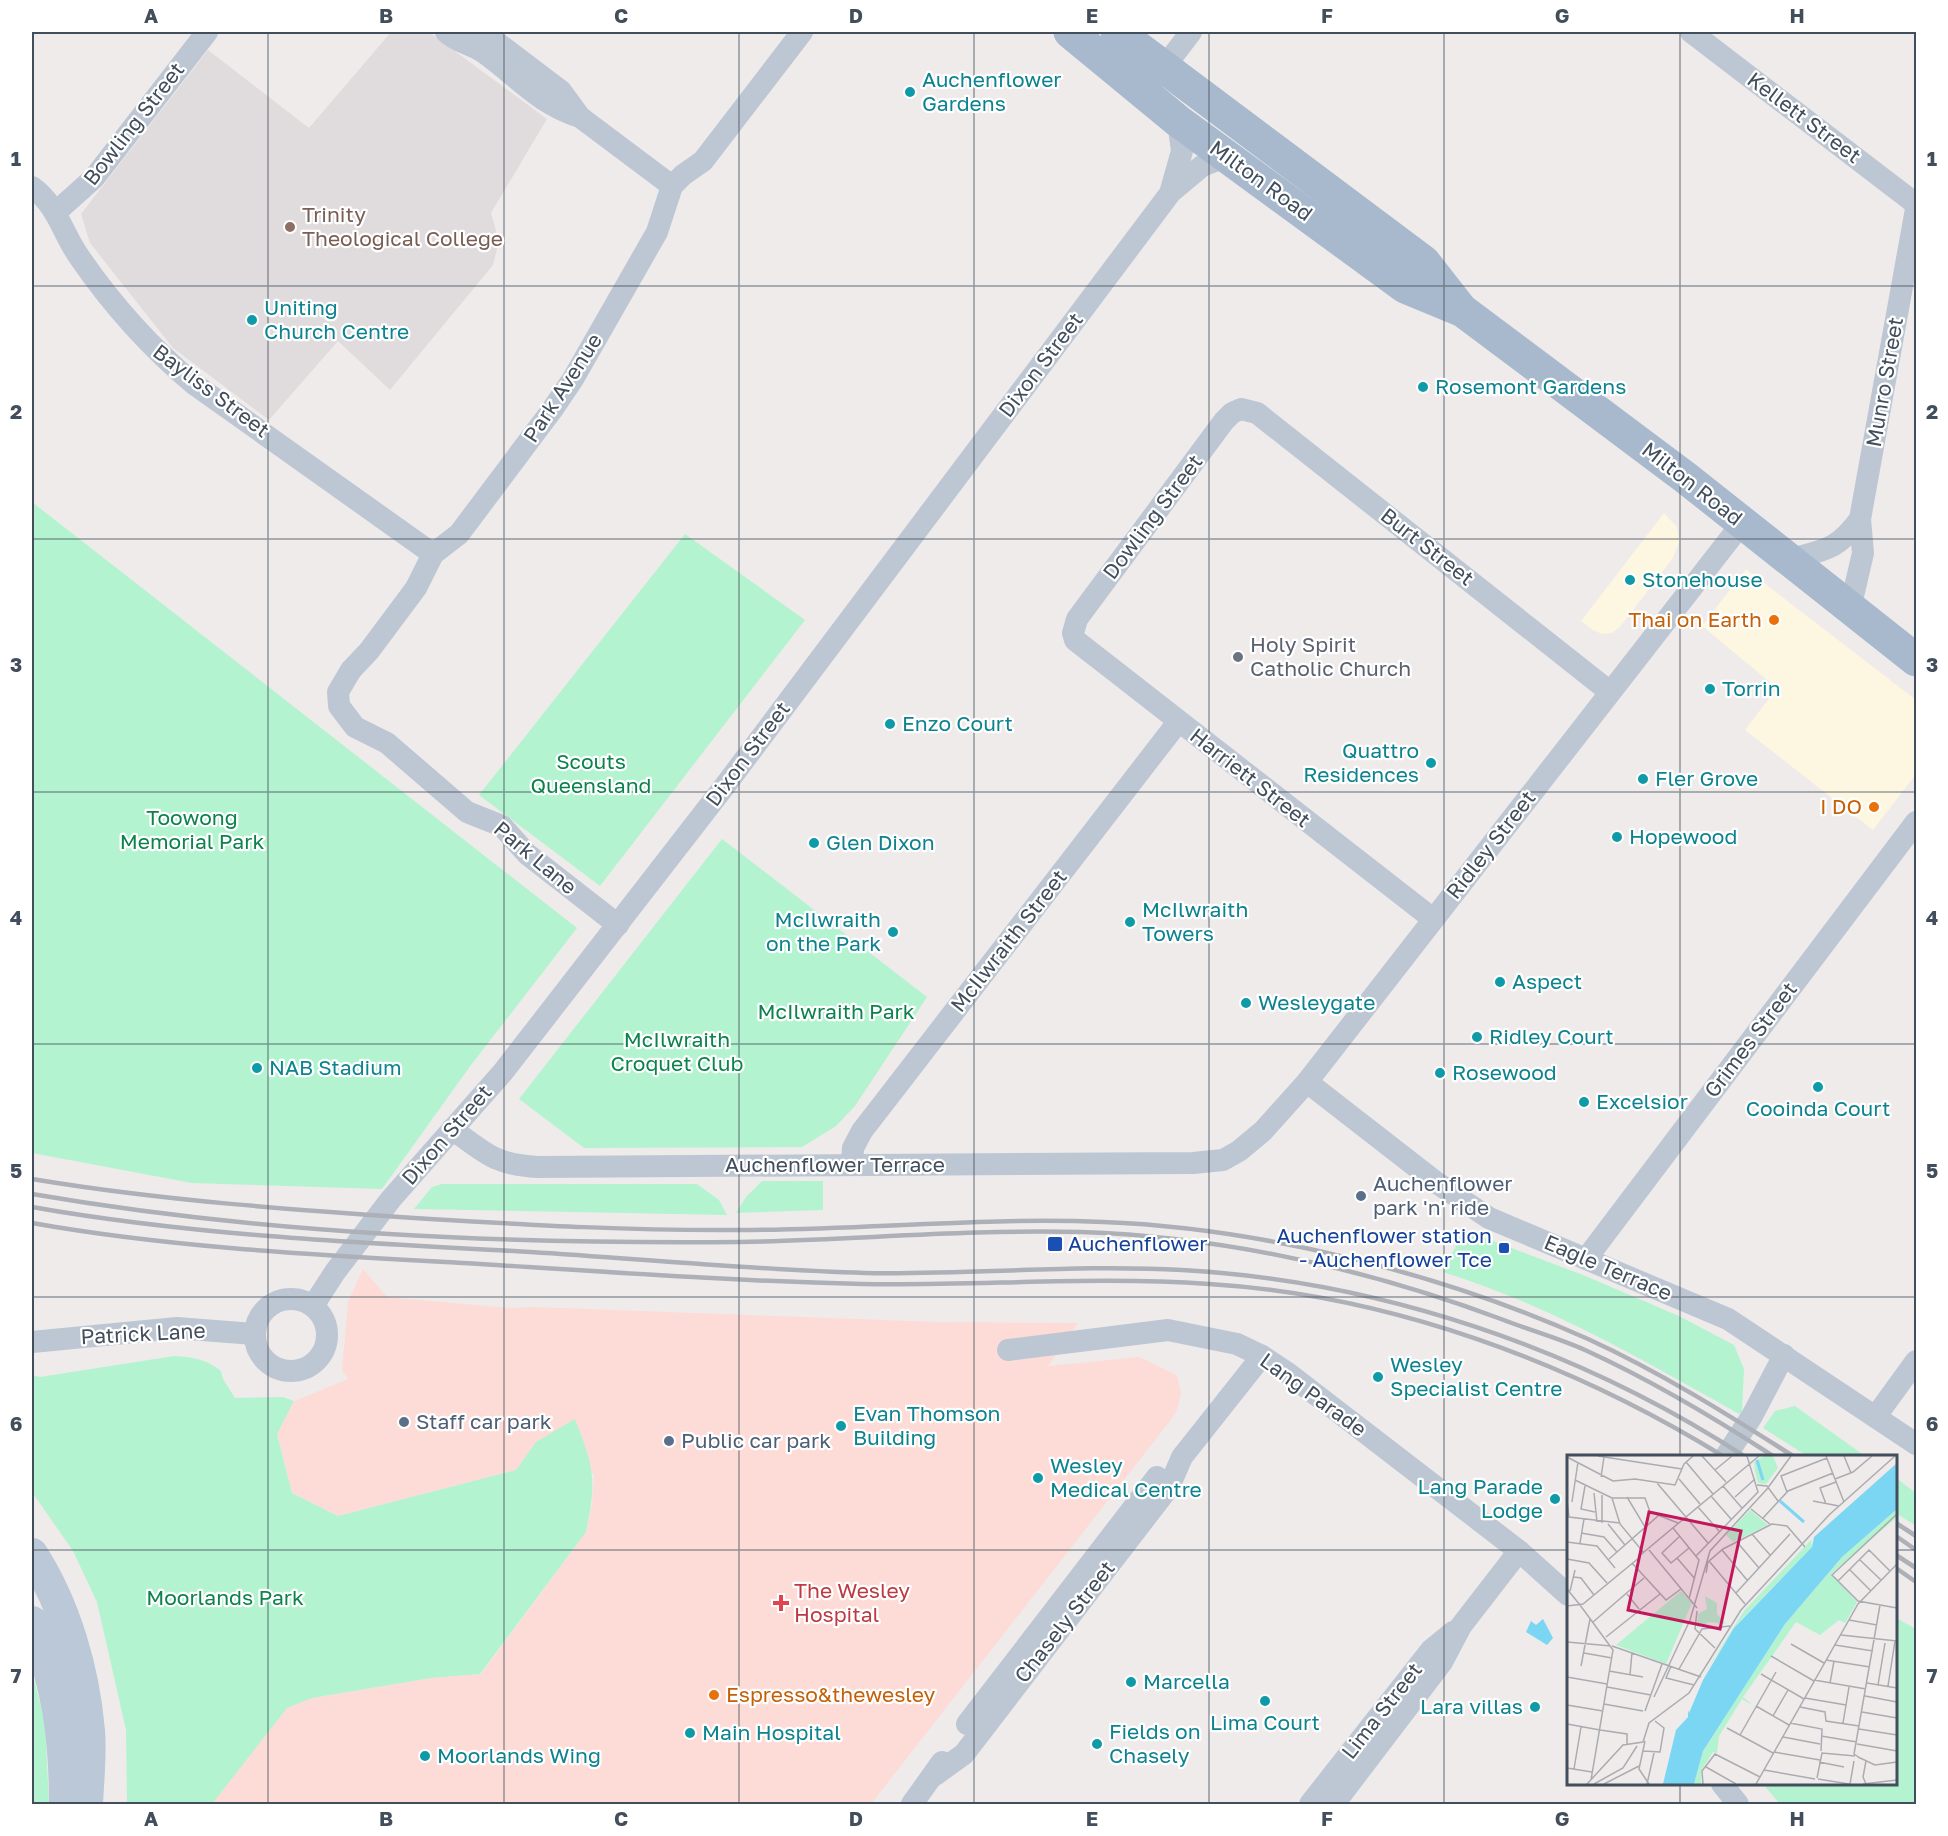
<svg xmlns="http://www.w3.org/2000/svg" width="1948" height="1836" viewBox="0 0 1948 1836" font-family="'Golos Text',sans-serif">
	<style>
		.commercial { fill: #fdf6e0 }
		.education { fill: #e0dcdd }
		.medical { fill: #fddcd7 }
		.green { fill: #b3f3cf }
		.water { fill: #7bd6f4 }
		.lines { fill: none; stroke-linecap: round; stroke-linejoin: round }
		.minor { stroke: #bdc7d3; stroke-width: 22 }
		.secondary { stroke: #bbc8d7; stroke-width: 32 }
		.primary { stroke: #a8b9ce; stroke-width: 33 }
		.rail { stroke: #adb0b7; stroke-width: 4.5 }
		.grid { fill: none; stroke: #424e5b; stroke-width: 1.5; stroke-opacity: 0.55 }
		.culture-dot { fill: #0f9aa8; stroke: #fff; stroke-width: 2 }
		.education-dot { fill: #8d6e63; stroke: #fff; stroke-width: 2 }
		.food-dot { fill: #e8710a; stroke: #fff; stroke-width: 2 }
		.worship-dot { fill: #6b7280; stroke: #fff; stroke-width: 2 }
		.service-dot { fill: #5c6f8a; stroke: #fff; stroke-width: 2 }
		.transit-dot { fill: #1a4fb4; stroke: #fff; stroke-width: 2 }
		.health-dot { fill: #e0444e; stroke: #fff; stroke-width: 2 }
		.labels { text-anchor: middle; stroke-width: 4.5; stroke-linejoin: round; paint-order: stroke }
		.culture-label { font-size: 21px; fill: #0d838f; stroke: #fff; text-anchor: start }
		.street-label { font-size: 21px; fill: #424e5b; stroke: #fff }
		.education-label { font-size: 21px; fill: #785e54; stroke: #fff; text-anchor: start }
		.food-label { font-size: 21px; fill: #c56008; stroke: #fff; text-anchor: end }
		.worship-label { font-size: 21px; fill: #5b616d; stroke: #fff; text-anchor: start }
		.park-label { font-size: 21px; fill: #0d824d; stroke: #fff }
		.service-label { font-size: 21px; fill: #4e5e75; stroke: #fff; text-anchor: start }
		.transit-label { font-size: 21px; fill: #164399; stroke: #fff; text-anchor: end }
		.health-label { font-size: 21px; fill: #be3a42; stroke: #fff; text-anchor: start }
		.inset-river { fill: none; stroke: #7bd6f4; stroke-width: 3 }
		.inset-road { fill: none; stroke: #aaacb1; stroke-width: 1.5 }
		.view { fill: #c2185b; fill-opacity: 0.15; stroke: #c2185b; stroke-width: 3 }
		.inset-edge { fill: none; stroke: #424e5b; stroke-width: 3 }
		.neatline { fill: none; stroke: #424e5b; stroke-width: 2 }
		.grid-label { font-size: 20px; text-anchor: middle; font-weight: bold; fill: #424e5b }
	</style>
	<rect width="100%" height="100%" fill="#efebeb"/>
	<g class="commercial">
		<polygon points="1664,513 1677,527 1679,543 1673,558 1620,627 1612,633 1602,634 1593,630 1581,621"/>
		<polygon points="1746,569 1916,700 1916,774 1873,830 1745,730 1777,688 1702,626"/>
	</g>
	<polygon class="education" points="391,32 429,32 547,119 491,213 499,241 493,265 390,390 338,341 269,420 173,348 90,243 81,214 208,50 309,128"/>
	<polygon class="medical" points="363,1269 387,1297 511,1308 534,1307 939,1322 1078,1323 1048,1366 1139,1357 1177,1375 1181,1393 1177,1410 1170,1421 871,1804 212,1804 286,1708 312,1698 431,1678 481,1674 586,1532 592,1504 594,1474 536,1442 516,1470 338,1516 292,1493 277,1433 294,1401 348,1379 342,1370 348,1302"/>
	<g class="green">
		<polygon points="32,502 577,928 471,1065 382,1189 192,1183 32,1153"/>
		<polygon points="685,534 805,620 600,886 479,795"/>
		<polygon points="722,839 927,997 855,1106 836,1126 802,1147 584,1148 519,1099"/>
		<polygon points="762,1181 823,1181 823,1210 736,1213 746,1197"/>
		<polygon points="442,1184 697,1184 719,1200 727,1215 414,1209 432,1187"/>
		<path d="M 1464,1230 L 1583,1275 L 1679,1316 L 1734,1345 L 1744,1369 L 1742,1412 L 1739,1414 C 1643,1360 1549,1305 1443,1272 Z"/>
		<path d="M 174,1356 C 192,1357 207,1359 221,1371 L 223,1379 L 235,1398 L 283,1397 L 294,1401 L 277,1434 L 292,1493 L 338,1516 L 516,1470 L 536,1442 L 575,1419 C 594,1468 597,1480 586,1532 L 480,1674 L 431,1678 L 312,1698 L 287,1708 L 212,1804 L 127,1804 L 126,1730 L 97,1602 L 73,1551 L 32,1492 L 32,1375 L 40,1377 Z"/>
		<polygon points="1795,1406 1865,1456 1807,1456 1763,1428 1775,1411"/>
		<polygon points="1896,1478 1916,1493 1916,1526 1896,1513"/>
		<polygon points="1896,1618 1916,1629 1916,1804 1780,1804 1763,1784 1896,1784"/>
		<polygon points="32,1671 45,1723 49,1804 32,1804"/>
	</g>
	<polygon class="water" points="1543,1619 1553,1638 1547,1645 1526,1632 1531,1621 1536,1625"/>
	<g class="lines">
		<g class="minor">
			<path d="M 446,32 C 456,42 471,44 483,52 C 517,76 538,104 580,117"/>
			<polyline points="483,32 561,91 580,117 672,186"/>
			<polyline points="1691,32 1916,204"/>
			<polyline points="1156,78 1191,32"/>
			<path d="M 32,187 C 58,206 62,233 80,258 C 113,306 150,347 194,384 L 433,554"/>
			<polyline points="1171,190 1182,151 1178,121"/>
			<polyline points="56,212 94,178 207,32"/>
			<path d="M 1787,560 C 1823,550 1837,551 1860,519"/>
			<polyline points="1850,609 1863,553 1860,519 1916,209"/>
			<polyline points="1433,919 1075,640 1073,633 1077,619 1224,421 1232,413 1241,409 1257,413 1610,692"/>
			<polyline points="618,925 527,854 502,826 467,812 387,743 355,727 339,706 338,692 351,670 369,651 416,588 433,554 459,534 552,410 573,379 657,232 672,186 683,175 703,161 802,32"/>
			<polyline points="1307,1082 1437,1183 1489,1218 1728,1319 1916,1444"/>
			<path d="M 452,1129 C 485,1153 495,1165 538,1167 L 1193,1163 L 1223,1160 L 1239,1151 L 1263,1131 L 1307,1082 L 1743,522"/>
			<polyline points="852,1165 853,1148 862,1131 1178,722"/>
			<polyline points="1586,1259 1916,822"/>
			<circle cx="291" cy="1335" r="36"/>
			<polyline points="313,1306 335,1272 391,1199 503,1072 724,787 1171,192 1202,166 1227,156"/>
			<polyline points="32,1342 177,1328 254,1334"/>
			<polyline points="1008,1350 1168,1330 1237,1344 1262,1356 1289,1374 1519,1551 1568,1595"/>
			<polyline points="1876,1416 1916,1361"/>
			<polyline points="1726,1456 1752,1416 1784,1355"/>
			<polyline points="967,1724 1157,1477"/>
			<polyline points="935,1775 964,1754 1169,1487 1182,1457 1262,1356"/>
			<polyline points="1722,1784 1738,1804"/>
			<polyline points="912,1804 942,1762"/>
			<polyline points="1310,1804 1431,1650 1453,1632"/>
			<polyline points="1334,1804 1442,1662 1461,1626 1519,1551"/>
		</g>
		<g class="secondary">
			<path d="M 32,1554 C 65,1605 84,1671 89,1731 C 91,1755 88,1781 87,1804"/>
			<path d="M 32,1622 C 58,1681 65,1740 65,1804"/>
		</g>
		<g class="primary">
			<polyline points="1070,32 1178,121 1405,287 1463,311 1686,478 1916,660"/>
			<polyline points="1117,32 1424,262 1460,308"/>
		</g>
		<g class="rail">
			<path d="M 32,1179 C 164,1201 297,1210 430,1219 C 533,1225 636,1231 739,1230 C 861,1230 982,1217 1103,1222 C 1262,1228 1443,1274 1588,1339 C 1660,1372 1727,1414 1793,1456"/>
			<path d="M 32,1194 C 264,1234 504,1244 739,1242 C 853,1240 967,1229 1081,1232 C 1224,1237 1367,1269 1501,1319 C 1529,1330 1558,1338 1585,1350 C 1651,1380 1713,1417 1773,1456"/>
			<path d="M 32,1207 C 196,1236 364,1243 531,1252 C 642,1259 754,1270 865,1273 C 970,1275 1076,1264 1182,1270 C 1380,1281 1578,1348 1744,1456"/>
			<path d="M 32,1223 C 173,1248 320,1255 463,1263 C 596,1271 729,1281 862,1284 C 978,1286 1094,1276 1209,1284 C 1390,1295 1570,1362 1723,1456"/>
			<polyline points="1896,1523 1916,1536"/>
			<polyline points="1896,1536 1916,1550"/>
			<polyline points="1896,1555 1916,1568"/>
			<polyline points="1896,1568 1916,1582"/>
		</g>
	</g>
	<path class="grid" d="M 268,32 L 268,1804M 504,32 L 504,1804M 739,32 L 739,1804M 974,32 L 974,1804M 1209,32 L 1209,1804M 1444,32 L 1444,1804M 1680,32 L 1680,1456M 32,286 L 1916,286M 32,539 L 1916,539M 32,792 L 1916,792M 32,1044 L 1916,1044M 32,1297 L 1916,1297M 32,1550 L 1568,1550M 1896,1550 L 1916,1550M 1680,1784 L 1680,1804"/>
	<g class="culture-dot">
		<circle cx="910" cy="92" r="6"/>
		<circle cx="252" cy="320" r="6"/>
		<circle cx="1423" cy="387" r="6"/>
		<circle cx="1630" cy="580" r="6"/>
		<circle cx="1710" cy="689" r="6"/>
		<circle cx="890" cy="724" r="6"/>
		<circle cx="1431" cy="763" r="6"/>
		<circle cx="1643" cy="779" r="6"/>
		<circle cx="1617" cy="837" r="6"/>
		<circle cx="814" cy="843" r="6"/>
		<circle cx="1130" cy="922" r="6"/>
		<circle cx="893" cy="932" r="6"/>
		<circle cx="1500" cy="982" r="6"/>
		<circle cx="1246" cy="1003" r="6"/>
		<circle cx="1477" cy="1037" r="6"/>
		<circle cx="257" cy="1068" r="6"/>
		<circle cx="1440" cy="1073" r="6"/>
		<circle cx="1818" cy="1087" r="6"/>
		<circle cx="1584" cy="1102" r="6"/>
		<circle cx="1378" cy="1377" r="6"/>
		<circle cx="841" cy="1426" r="6"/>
		<circle cx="1038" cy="1478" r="6"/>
		<circle cx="1555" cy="1499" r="6"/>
		<circle cx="1131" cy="1682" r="6"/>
		<circle cx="1265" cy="1701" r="6"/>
		<circle cx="1535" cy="1707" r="6"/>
		<circle cx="690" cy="1733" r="6"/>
		<circle cx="1097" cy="1744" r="6"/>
		<circle cx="425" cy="1756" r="6"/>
	</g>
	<circle class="education-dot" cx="290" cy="227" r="6"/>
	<g class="food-dot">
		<circle cx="1774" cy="620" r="6"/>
		<circle cx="1874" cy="807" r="6"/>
		<circle cx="714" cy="1695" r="6"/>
	</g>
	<circle class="worship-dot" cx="1238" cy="657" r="6"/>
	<g class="service-dot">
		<circle cx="1361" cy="1196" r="6"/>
		<circle cx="404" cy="1422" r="6"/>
		<circle cx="669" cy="1441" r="6"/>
	</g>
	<g class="transit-dot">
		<rect x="1047" y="1236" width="16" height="16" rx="3"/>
		<rect x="1498" y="1242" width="12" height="12" rx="3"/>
	</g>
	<path class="health-dot" d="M778 1594h6v6h6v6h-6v6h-6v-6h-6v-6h6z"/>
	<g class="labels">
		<g class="culture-label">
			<text x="922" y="87">Auchenflower<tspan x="922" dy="24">Gardens</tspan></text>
			<text x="264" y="315">Uniting<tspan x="264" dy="24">Church Centre</tspan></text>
			<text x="1435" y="394">Rosemont Gardens</text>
			<text x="1642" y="587">Stonehouse</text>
			<text x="1722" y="696">Torrin</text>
			<text x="902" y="731">Enzo Court</text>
			<text x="1419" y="758" text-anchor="end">Quattro<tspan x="1419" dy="24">Residences</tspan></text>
			<text x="1655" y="786">Fler Grove</text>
			<text x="1629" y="844">Hopewood</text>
			<text x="826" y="850">Glen Dixon</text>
			<text x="1142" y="917">McIlwraith<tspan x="1142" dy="24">Towers</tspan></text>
			<text x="881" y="927" text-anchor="end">McIlwraith<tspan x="881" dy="24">on the Park</tspan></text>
			<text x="1512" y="989">Aspect</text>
			<text x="1258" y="1010">Wesleygate</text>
			<text x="1489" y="1044">Ridley Court</text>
			<text x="269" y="1075">NAB Stadium</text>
			<text x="1452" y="1080">Rosewood</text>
			<text x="1596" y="1109">Excelsior</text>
			<text x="1818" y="1116" text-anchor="middle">Cooinda Court</text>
			<text x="1390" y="1372">Wesley<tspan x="1390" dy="24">Specialist Centre</tspan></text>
			<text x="853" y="1421">Evan Thomson<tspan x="853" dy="24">Building</tspan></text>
			<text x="1050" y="1473">Wesley<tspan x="1050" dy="24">Medical Centre</tspan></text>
			<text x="1543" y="1494" text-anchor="end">Lang Parade<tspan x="1543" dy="24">Lodge</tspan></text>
			<text x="1143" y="1689">Marcella</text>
			<text x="1523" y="1714" text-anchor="end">Lara villas</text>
			<text x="1265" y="1730" text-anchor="middle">Lima Court</text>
			<text x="1109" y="1739">Fields on<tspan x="1109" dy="24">Chasely</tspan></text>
			<text x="702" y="1740">Main Hospital</text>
			<text x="437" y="1763">Moorlands Wing</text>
		</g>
		<g class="street-label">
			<text transform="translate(1804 118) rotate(37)" y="7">Kellett Street</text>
			<text transform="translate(134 124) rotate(-52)" y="7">Bowling Street</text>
			<text transform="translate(1261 181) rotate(36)" y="7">Milton Road</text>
			<text transform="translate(1041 365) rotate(-53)" y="7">Dixon Street</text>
			<text transform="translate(1885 382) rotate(-80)" y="7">Munro Street</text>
			<text transform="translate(563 388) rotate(-57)" y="7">Park Avenue</text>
			<text transform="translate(211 391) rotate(37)" y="7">Bayliss Street</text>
			<text transform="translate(1692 484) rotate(38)" y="7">Milton Road</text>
			<text transform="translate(1153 517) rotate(-53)" y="7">Dowling Street</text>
			<text transform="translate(1427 547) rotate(38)" y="7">Burt Street</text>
			<text transform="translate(748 754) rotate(-53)" y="7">Dixon Street</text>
			<text transform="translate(1250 778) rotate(38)" y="7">Harriett Street</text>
			<text transform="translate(1491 845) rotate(-52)" y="7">Ridley Street</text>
			<text transform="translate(535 858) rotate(40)" y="7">Park Lane</text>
			<text transform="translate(1009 941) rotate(-52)" y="7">McIlwraith Street</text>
			<text transform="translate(1751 1040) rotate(-53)" y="7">Grimes Street</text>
			<text transform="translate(447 1135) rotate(-49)" y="7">Dixon Street</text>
			<text x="835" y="1172">Auchenflower Terrace</text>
			<text transform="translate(1608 1268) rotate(23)" y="7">Eagle Terrace</text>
			<text transform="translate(143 1334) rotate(-3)" y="7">Patrick Lane</text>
			<text transform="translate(1313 1395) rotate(36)" y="7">Lang Parade</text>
			<text transform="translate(1065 1622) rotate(-52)" y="7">Chasely Street</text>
			<text transform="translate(1382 1711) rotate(-52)" y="7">Lima Street</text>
		</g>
		<g class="education-label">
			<text x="302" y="222">Trinity<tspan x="302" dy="24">Theological College</tspan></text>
		</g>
		<g class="food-label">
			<text x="1762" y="627">Thai on Earth</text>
			<text x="1862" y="814">I DO</text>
			<text x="726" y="1702" text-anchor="start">Espresso&amp;thewesley</text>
		</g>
		<g class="worship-label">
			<text x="1250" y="652">Holy Spirit<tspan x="1250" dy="24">Catholic Church</tspan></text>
		</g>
		<g class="park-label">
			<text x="591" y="769">Scouts<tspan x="591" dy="24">Queensland</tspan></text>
			<text x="192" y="825">Toowong<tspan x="192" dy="24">Memorial Park</tspan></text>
			<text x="836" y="1019">McIlwraith Park</text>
			<text x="677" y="1047">McIlwraith<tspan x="677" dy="24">Croquet Club</tspan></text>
			<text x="225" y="1605">Moorlands Park</text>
		</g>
		<g class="service-label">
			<text x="1373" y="1191">Auchenflower<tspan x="1373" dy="24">park 'n' ride</tspan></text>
			<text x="416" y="1429">Staff car park</text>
			<text x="681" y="1448">Public car park</text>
		</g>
		<g class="transit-label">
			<text x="1492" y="1243">Auchenflower station<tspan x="1492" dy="24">- Auchenflower Tce</tspan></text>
			<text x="1068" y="1251" text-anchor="start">Auchenflower</text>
		</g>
		<g class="health-label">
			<text x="794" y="1598">The Wesley<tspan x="794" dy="24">Hospital</tspan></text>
		</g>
	</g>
	<g transform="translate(1567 1455)">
		<rect width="330" height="330" fill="#efebeb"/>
		<path d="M 197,1 L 206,1 L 211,13 L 199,29 L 191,28 L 188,16 L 187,7 ZM 330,54 L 330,62 L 264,119 L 290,147 L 278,168 L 272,165 L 253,180 L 229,167 L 176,242 L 187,251 L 175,244 L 152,281 L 150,298 L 146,297 L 134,316 L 134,329 L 127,329 L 136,296 L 218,169 L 275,102 ZM 183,55 L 201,70 L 166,87 L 159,80 ZM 244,85 L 245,92 L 171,168 L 134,224 L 177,156 ZM 114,136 L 125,148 L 99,209 L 49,190 ZM 138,141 L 150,148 L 150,159 L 159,169 L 142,167 L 130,173 L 131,159 L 140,154 Z" fill="#b3f3cf"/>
		<path d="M 330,8 L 330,54 L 275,102 L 218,169 L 136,296 L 127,329 L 96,329 L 109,275 L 121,262 L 121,255 L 122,258 L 136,225 L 167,173 L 245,92 L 247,82 Z" fill="#7bd6f4"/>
		<path class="inset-river" d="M 190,5 L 196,25M 213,46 L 237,67M 270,85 L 279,60 L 295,55M 137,261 L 137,237 L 154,225 L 207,156 L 299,53 L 330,28M 110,329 L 123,289 L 152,228M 114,329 L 117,310 L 131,277 L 168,208 L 275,83 L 330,31"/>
		<path class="inset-road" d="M 31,1 L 115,14M 135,1 L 159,27M 259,1 L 277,47M 277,1 L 284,18M 0,2 L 46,26 L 68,24 L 108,30 L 117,9 L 126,1M 119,7 L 146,39M 148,15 L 165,1M 34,22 L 37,2M 112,24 L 133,49M 268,24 L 286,17 L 305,1M 8,25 L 45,43 L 78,43 L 83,57 L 111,68M 90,28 L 141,88M 190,30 L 200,31 L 211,46M 18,31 L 14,54 L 28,57M 156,31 L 175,53M 220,37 L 214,21 L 260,3M 27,38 L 30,67M 144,41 L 164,64M 60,42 L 78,72M 168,42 L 188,24M 45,43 L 53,69 L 77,98M 0,46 L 2,62 L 53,68M 246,46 L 272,51M 5,47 L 11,7M 259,49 L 253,33 L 269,27M 131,52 L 152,76M 184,54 L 204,70M 330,59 L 265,120 L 291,146 L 330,153M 196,63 L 221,36 L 266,18M 35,68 L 35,40M 41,69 L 58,90M 106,73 L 132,105 L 122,144M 14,78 L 37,82 L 50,97M 185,79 L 203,100M 113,81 L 95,98 L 104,108 L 122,93M 0,87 L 30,91 L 48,113M 170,87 L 192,113M 13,88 L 17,64M 82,95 L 130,153M 155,95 L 180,125M 129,101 L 191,37 L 180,1M 71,102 L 192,1M 110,103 L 128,124M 0,104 L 22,108 L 40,128M 42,104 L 91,61M 293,105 L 314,125M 142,106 L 178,149M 65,108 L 99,145 L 114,134M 283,115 L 304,136M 139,118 L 141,107 L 156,94 L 205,69 L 220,71 L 238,92M 7,122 L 14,123 L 27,140M 271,126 L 302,95 L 323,116M 0,134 L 13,150M 3,136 L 8,115M 169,138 L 223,79M 60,139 L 72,154M 13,150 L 46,195 L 24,325M 0,151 L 16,149 L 73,102M 130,156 L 128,174 L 148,193M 282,165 L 310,170M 26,167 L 77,123M 274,180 L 330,186M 39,182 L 93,139M 0,187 L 44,191M 224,189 L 257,208M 268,190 L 306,196M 45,191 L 134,222M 17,198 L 45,203M 204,201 L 247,226M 259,205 L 303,212M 14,211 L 23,164M 104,211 L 99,223 L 127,230M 112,214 L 135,174 L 163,171M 42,216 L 76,222M 194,219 L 237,244M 63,220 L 65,197M 0,222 L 40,229M 247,225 L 299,234M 263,228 L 267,206M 300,228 L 330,233M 311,230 L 318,188M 321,231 L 328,186M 40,232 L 84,240M 298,241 L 330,247M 87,242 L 123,165 L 143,96 L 200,34 L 224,1M 238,243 L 279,250M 37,249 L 76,256M 0,250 L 36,256M 189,251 L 222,270M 233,252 L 258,257 L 259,266 L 292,271M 78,256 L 95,209M 295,257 L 330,263M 206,261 L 221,235M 223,268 L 255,274 L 254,296M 276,268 L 282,232M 0,269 L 33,275M 160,273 L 206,298M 292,274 L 330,280M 33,275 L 60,279 L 60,289M 173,280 L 209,217M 254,281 L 290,287M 216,282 L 253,289M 78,286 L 72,314 L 82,329M 290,289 L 330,296M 76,296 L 93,297 L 97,273 L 88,266M 207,297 L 253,305M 291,302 L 308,310 L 330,307M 293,303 L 287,299 L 313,150M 299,306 L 296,322 L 299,329M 252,307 L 277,312M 139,312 L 169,329M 0,313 L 25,317M 7,314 L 14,272M 197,315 L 248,324M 250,323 L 255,298 L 288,301M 251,324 L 282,329M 20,329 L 56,290 L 76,287 L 82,268 L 122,238 L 174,155 L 262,60 L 328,1M 27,329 L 56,313 L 70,291M 37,329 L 72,311M 80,329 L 87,298M 136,329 L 135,316 L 148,299 L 193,322M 189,329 L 291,149 L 330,109M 283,329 L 287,306M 296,329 L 330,325"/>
		<path class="view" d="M 82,57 L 174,76 L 153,174 L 61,155 Z"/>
		<rect width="330" height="330" class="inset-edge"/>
	</g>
	<rect width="1948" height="1836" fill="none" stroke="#ffffff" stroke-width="66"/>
	<rect x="33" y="33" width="1882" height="1770" class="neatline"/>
	<g class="grid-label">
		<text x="151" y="23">A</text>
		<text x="386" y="23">B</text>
		<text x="621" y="23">C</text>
		<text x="856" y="23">D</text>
		<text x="1092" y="23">E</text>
		<text x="1327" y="23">F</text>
		<text x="1562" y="23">G</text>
		<text x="1797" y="23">H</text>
		<text x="16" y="166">1</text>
		<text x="1932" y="166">1</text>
		<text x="16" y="419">2</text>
		<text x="1932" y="419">2</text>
		<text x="16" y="672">3</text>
		<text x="1932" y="672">3</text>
		<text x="16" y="925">4</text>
		<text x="1932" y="925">4</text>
		<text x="16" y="1178">5</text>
		<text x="1932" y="1178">5</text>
		<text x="16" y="1431">6</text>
		<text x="1932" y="1431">6</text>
		<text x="16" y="1683">7</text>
		<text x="1932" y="1683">7</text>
		<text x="151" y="1826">A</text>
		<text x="386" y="1826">B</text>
		<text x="621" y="1826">C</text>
		<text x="856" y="1826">D</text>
		<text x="1092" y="1826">E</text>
		<text x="1327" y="1826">F</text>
		<text x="1562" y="1826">G</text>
		<text x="1797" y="1826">H</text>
	</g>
</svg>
